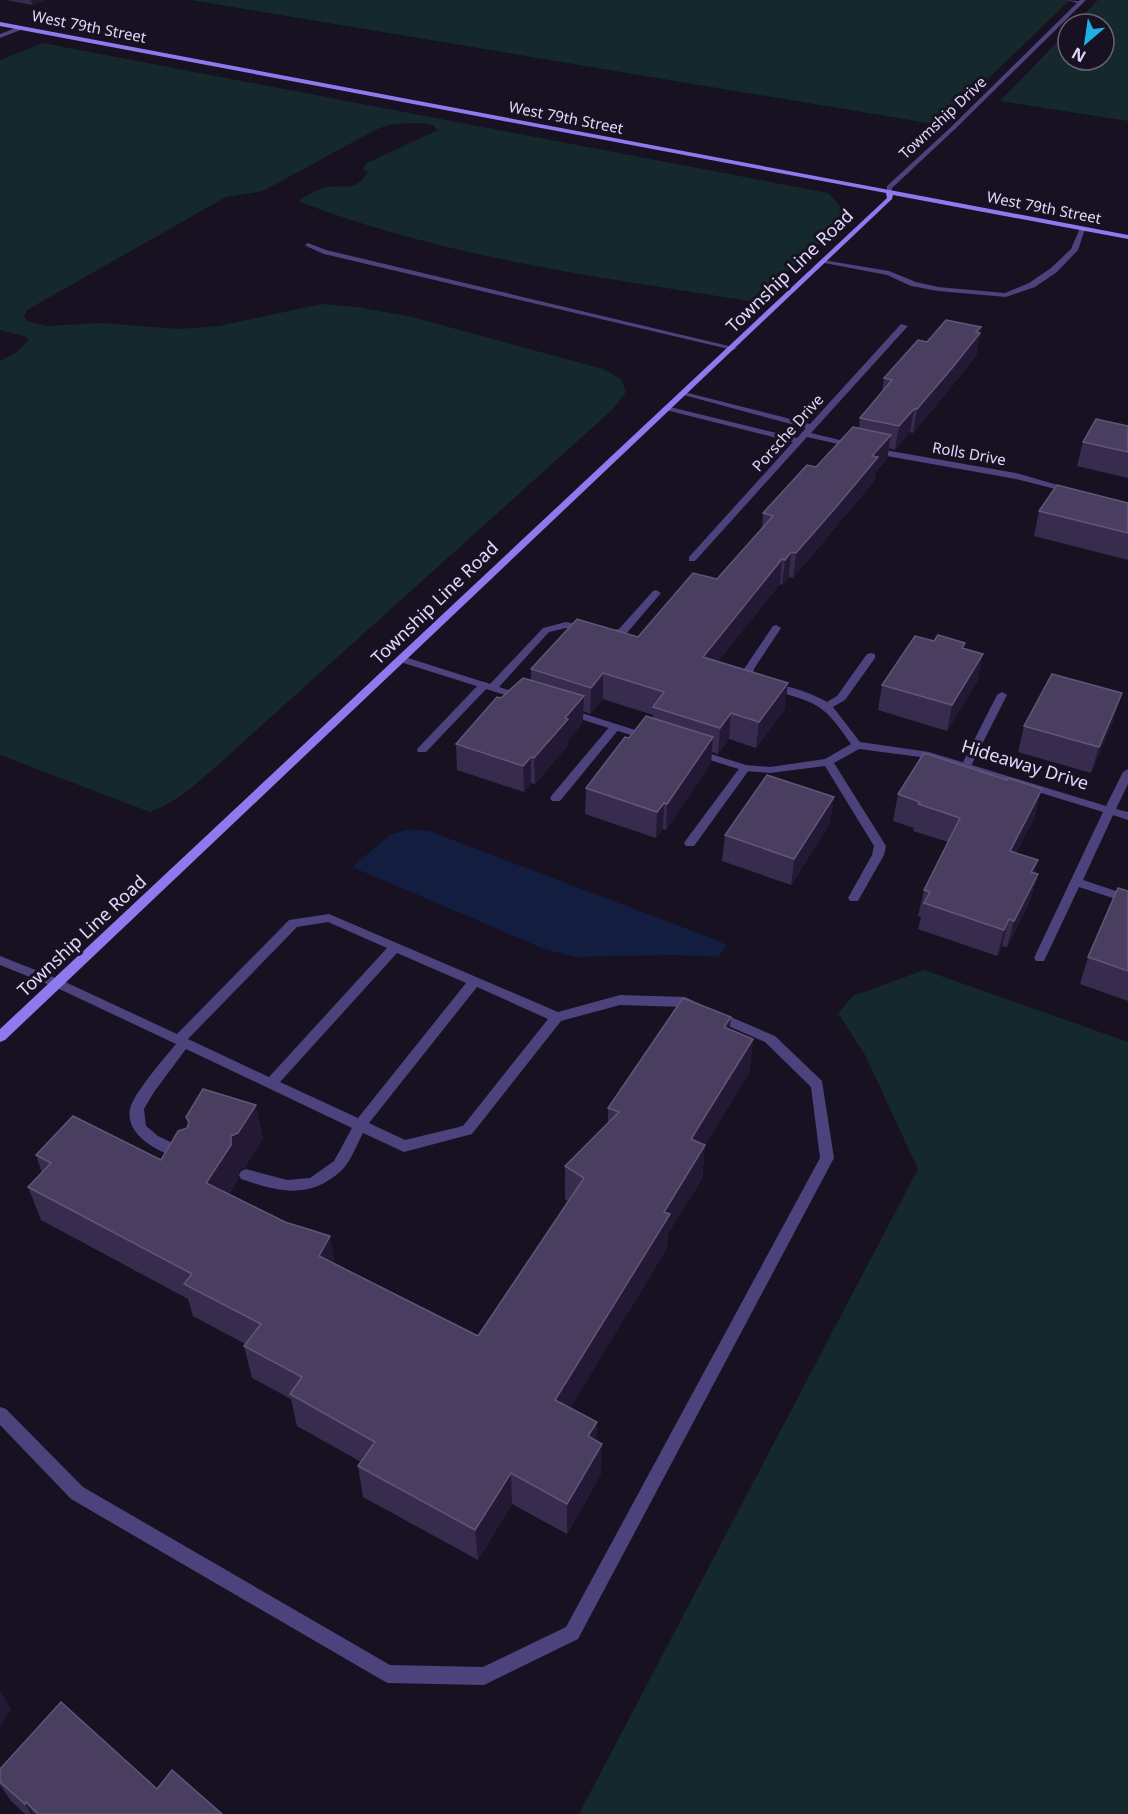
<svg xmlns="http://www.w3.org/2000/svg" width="1128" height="1814" viewBox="0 0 1128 1814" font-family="'Noto Sans',sans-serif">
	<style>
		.green { fill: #15292c }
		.water { fill: #121d40 }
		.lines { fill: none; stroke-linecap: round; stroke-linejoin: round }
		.service { fill: #4c427c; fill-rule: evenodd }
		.minor { fill: #4c427c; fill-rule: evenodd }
		.secondary { fill: #8e7aee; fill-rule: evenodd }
		.wall { fill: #382c4e }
		.shaded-wall { fill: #231935 }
		.building { fill: #4a3e60; stroke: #615678; stroke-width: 1.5 }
		.labels { text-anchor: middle; stroke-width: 6; stroke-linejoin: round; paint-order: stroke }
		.far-street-label { font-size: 15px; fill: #e0d8fa; stroke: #171122 }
		.street-label { font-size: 18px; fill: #e0d8fa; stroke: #171122 }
	</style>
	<rect width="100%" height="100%" fill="#171122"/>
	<g class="green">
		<polygon points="191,0 1070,0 940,125"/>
		<polygon points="1098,0 1128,0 1128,121 1000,101 1068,31 1068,60 1104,60 1104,24 1075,24"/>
		<path d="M 43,43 L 828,193 L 849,216 L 756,302 C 601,277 444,258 298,201 C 305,197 312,192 320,189 C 340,182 354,195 368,172 L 363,169 L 367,163 L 438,130 L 433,125 L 421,123 L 393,124 L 377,129 L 263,191 L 226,197 L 27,310 L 24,316 L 27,321 L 47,326 L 101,323 L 179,329 L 219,326 L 322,304 L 357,307 L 412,317 L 603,369 L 621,379 L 626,392 L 613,409 L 220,763 C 198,782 178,802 150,812 L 0,755 L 0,361 L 17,352 L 29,340 L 24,336 L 0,330 L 0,60 Z"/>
		<polygon points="924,970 1128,1042 1128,1814 579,1814 918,1169 865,1055 838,1013 853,996"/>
	</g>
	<polygon class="water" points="409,829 429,831 719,941 727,946 718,957 673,955 574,957 542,948 352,867 390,835"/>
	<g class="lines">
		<g class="service">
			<polygon points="1067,0 1084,2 1081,4"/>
			<polygon points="1080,228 1085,229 1078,250 1057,272 1035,287 1006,297 938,291 911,286 887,275 819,262 823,260 889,271 916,282 938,287 1005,293 1029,283 1051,268 1071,249"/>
			<polygon points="308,243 326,250 737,348 733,350 324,254 306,246 305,245"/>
			<polygon points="484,682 488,683 489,685 488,687 426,752 418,752 417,750 418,748 480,683"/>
			<polygon points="1002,692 1007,695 971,766 970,768 962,768 961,766 997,695"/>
			<polygon points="615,724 620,727 619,729 560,801 552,801 550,798 552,795 611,725"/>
			<polygon points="745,765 749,766 750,768 749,770 694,846 686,846 684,843 686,840 741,766"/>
			<path d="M 329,914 L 558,1012 L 620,995 L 685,997 L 700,1004 L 701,1007 L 700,1010 L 695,1012 L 683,1007 L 620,1005 L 561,1021 L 472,1134 L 404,1152 L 363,1133 C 357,1144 351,1161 342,1170 C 310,1200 279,1192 241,1179 L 239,1175 L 241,1171 L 246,1169 L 287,1180 L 310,1178 L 334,1161 L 352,1128 L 186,1049 L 154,1092 L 144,1109 L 146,1126 L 158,1136 L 187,1150 L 189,1154 L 187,1158 L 182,1160 C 160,1152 125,1137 130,1109 C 133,1094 165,1057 176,1044 L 53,986 L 51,983 L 53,980 L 61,980 L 177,1034 L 289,920 ZM 328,922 L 387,948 L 269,1077 L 188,1039 L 297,927 ZM 397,953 L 466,983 L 358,1118 L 280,1082 ZM 477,987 L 548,1019 L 463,1126 L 405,1140 L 369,1123 Z"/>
			<polygon points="717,1011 775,1036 822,1081 834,1158 578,1639 484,1685 388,1683 382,1680 71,1499 0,1425 0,1407 6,1409 83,1487 390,1665 483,1667 566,1627 820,1158 811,1087 765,1042 712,1019 711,1016 712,1013"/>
		</g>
		<g class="minor">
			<polygon points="1080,0 1086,0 954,130 892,188 891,194 887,194 887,186 950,128"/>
			<polygon points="21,26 23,29 0,38 0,34"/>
			<polygon points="901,324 908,326 811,433 856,444 856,448 807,437 695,561 689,561 689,557 793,442 666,410 666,406 797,438 806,428 680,394 684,392 810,424"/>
			<polygon points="873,448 1016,473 1075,490 1071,493 1016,479 870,453 869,451"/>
			<polygon points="656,590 661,593 626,634 602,636 602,632 619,629 653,591"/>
			<polygon points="566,622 589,627 591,629 586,632 566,628 549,632 499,687 525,695 526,697 525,699 521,700 397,661 396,659 401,656 405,657 490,684 543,628"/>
			<polygon points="776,625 781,628 754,669 753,673 761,682 760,684 752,684 743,674 744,669 773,626"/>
			<path d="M 871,653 L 875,654 L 875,658 L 845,700 L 833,707 L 860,742 L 929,752 L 1106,806 L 1123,772 L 1128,769 L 1128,784 L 1116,809 L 1128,812 L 1128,820 L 1113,815 L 1083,880 L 1128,895 L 1128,903 L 1079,887 L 1044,961 L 1036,961 L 1034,958 L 1103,812 L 928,758 L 859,749 L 834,763 L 886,846 L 884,855 L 858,901 L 850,901 L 848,898 L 872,855 L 874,846 L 825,766 L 770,773 L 745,771 L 694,755 L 693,753 L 698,750 L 746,765 L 770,767 L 825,759 L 851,744 C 823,702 816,703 769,689 L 768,687 L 769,685 C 784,683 814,694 827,702 L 837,696 L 867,654 Z"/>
			<polygon points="569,709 651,735 652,737 647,740 643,739 565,714 564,712"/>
			<polygon points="0,956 61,980 63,983 61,986 57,988 0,965"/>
		</g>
		<polygon class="secondary" points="0,22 1128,235 1128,239 893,195 892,199 5,1040 0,1042 0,1029 887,198 886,193 0,26"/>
	</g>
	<g class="wall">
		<polygon points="6,0 45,0 32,5"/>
		<polygon points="981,327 976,356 948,391 913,433 910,432 895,450 889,448 887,459 876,472 874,481 793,578 789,577 782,585 780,584 718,661 785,709 756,748 729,739 718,754 712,752 711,763 666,830 663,829 656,838 585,814 586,788 629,738 653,718 653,715 603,699 590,714 583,711 583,722 568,740 568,745 535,784 531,783 524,792 457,770 456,744 501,698 531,680 531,669 638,637 717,579 762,529 763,513 816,467 859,428 860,418 882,393 884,378 927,342"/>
		<polygon points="1128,426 1128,478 1077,466 1083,442"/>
		<polygon points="1128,503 1128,560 1034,536 1039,511"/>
		<polygon points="934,641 964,649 978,680 947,731 878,710 882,685"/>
		<polygon points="1114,719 1091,773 1018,752 1024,726"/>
		<polygon points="898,794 1035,816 1016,853 1038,860 1034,873 1038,874 1030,901 1007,947 1002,946 997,956 918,929 921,917 918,916 924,890 948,842 913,831 914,828 893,821"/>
		<polygon points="834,797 830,823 791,885 722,861 725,835"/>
		<polygon points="1128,891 1128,1001 1080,984 1088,957"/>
		<polygon points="730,1029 753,1039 749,1073 705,1145 702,1179 668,1233 667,1248 570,1408 597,1422 596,1440 601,1474 567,1534 512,1504 478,1560 363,1497 358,1466 361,1462 297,1426 291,1399 252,1378 244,1346 245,1344 193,1316 188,1299 41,1220 28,1187 42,1173 36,1155 161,1160 187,1128 188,1125 186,1117 263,1138 245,1167 239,1170 238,1179 229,1194 335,1264 478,1336 568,1201 565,1199 565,1166 608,1124 608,1108"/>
		<polygon points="0,1769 157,1789 222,1814 25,1814 11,1801 0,1785"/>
	</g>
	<g class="shaded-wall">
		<polygon points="31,0 45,0 32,5"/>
		<polygon points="981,327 976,356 948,391 913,433 917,409"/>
		<polygon points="914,409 910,432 895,450 899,426"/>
		<polygon points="891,435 887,459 876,472 874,481 793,578 796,553 872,456"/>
		<polygon points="791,552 789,577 782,585 785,560"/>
		<polygon points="782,559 780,584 701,682 703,657"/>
		<polygon points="983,654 978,680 947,731 952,705"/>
		<polygon points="603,673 603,699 590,714 591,688"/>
		<polygon points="788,683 785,709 756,748 759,722"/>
		<polygon points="1122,693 1114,719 1091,773 1099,747"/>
		<polygon points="584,696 583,722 568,740 568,745 535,784 534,758 565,718"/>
		<polygon points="731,713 729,739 718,754 720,728"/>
		<polygon points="713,737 711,763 666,830 667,804"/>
		<polygon points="531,757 531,783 524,792 523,766"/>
		<polygon points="1042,789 1035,816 1003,878 1010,851"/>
		<polygon points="834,797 830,823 791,885 794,859"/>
		<polygon points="664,803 663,829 656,838 657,812"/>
		<polygon points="1038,860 1030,886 1031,872"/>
		<polygon points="1038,874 1030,901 1007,947 1014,921"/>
		<polygon points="1009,919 1002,946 997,956 1004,930"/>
		<polygon points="731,1017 727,1051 724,1027"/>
		<polygon points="753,1039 749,1073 688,1173 691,1139"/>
		<polygon points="256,1105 263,1138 245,1167 239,1170 238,1179 215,1216 206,1183 231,1136"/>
		<polygon points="705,1145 702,1179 668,1233 667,1248 556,1432 555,1400 664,1212"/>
		<polygon points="330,1236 336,1269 319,1256"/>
		<polygon points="597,1422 596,1453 588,1436"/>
		<polygon points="602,1444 601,1474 567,1534 567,1504"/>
		<polygon points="511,1473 512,1504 478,1560 475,1530"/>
		<polygon points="0,1691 11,1709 0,1728"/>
		<polygon points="26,1802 34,1814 31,1814 25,1804"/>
	</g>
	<g class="building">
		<polygon points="946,320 981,327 976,332 980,333 952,368 917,409 914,409 899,426 860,418 892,380 884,378 918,340 927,342"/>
		<polygon points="1096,419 1128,426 1128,452 1083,442"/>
		<polygon points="853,427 891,435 872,456 878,457 837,506 796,553 791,552 785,560 782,559 703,657 788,683 759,722 731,713 720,728 653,707 664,692 603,673 591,688 531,669 577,619 638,637 693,573 717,579 773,516 763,513 807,465 816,467"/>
		<polygon points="1057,485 1128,503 1128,533 1039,511"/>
		<polygon points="938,635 965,643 962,648 983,654 952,705 882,685 915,636 934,641"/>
		<polygon points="1052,674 1122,693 1099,747 1024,726"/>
		<polygon points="523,678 584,696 565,718 568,719 534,758 531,757 523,766 456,744 497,697 501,698"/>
		<polygon points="646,716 713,737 667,804 664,803 657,812 586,788 625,737 629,738"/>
		<polygon points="924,753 1007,780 1008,778 1042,789 1010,851 1038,860 1031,872 1038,874 1014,921 1009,919 1004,930 924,903 930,892 924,890 960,818 918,804 920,802 898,794"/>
		<polygon points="767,775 834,797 794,859 725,835"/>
		<polygon points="1118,888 1128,891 1128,971 1088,957"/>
		<polygon points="683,998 731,1017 724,1027 753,1039 691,1139 705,1145 664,1212 670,1214 555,1400 597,1422 588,1436 602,1444 567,1504 511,1473 475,1530 358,1466 375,1442 290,1394 302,1377 244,1346 261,1324 184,1284 192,1274 28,1187 51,1163 36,1155 73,1116 161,1160 178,1131 187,1128 189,1122 186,1117 203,1089 256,1105 238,1133 231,1136 231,1145 206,1183 285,1222 330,1236 319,1256 478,1336 584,1178 565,1166 619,1112 608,1108"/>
		<polygon points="61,1702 157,1789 172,1770 222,1814 38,1814 26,1802 25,1804 0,1782 0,1769"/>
	</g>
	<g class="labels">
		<g class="far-street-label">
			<text transform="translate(89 27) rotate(11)" y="5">West 79th Street</text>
			<text transform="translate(566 118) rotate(11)" y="5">West 79th Street</text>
			<text transform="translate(943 118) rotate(-43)" y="5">Towmship Drive</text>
			<text transform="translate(1044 208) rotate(11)" y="5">West 79th Street</text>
			<text transform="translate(788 433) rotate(-48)" y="5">Porsche Drive</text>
			<text transform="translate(969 454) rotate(10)" y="5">Rolls Drive</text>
		</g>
		<g class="street-label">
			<text transform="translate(790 271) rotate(-44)" y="6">Township Line Road</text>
			<text transform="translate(435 603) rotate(-44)" y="6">Township Line Road</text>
			<text transform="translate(1025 765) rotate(17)" y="6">Hideaway Drive</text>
			<text transform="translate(82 936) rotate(-43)" y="6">Township Line Road</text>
		</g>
	</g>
	<g transform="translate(1086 42) rotate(209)"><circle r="28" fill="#171122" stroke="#676178" stroke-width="1.5"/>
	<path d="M0-4.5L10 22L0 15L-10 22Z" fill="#1db1e1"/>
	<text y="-9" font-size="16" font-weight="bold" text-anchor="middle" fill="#e0d8fa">N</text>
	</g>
</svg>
